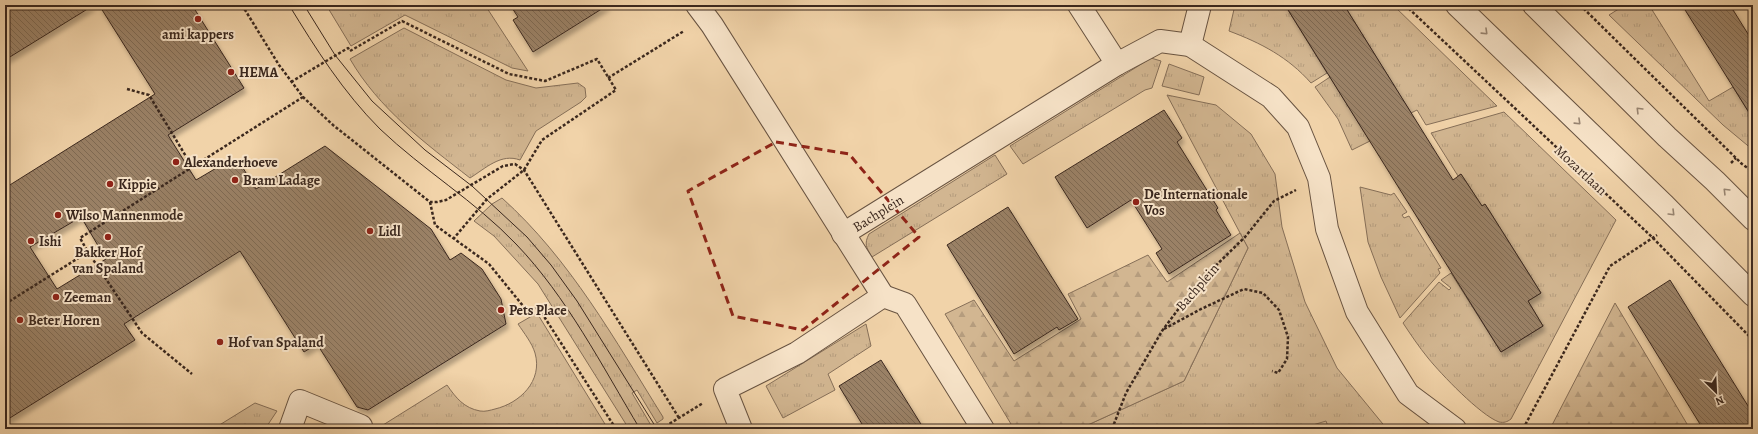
<svg xmlns="http://www.w3.org/2000/svg" width="1758" height="434" viewBox="0 0 1758 434" font-family="Alegreya,serif">
	<style>
		.grass { fill: url(#grass-tufts); stroke: #866f58 }
		.forest { fill: url(#forest-firs); stroke: #866f58 }
		.garden { fill: #d2b691; stroke: #866f58 }
		.building { fill: url(#building-back-hatch); stroke: #3b281e; fill-rule: evenodd; filter: url(#shadow) }
		.lines { fill: none; stroke-linecap: round; stroke-linejoin: round }
		.pedestrian-casing { stroke: #685341; stroke-width: 24 }
		.minor-casing { stroke: #685341; stroke-width: 24 }
		.tertiary-casing { stroke: #685341; stroke-width: 24 }
		.path { stroke: #3b281e; stroke-width: 2.5; stroke-dasharray: 3 2; stroke-linecap: butt }
		.pedestrian { stroke: #f6e2c7; stroke-width: 22 }
		.minor { stroke: #f6e2c7; stroke-width: 22 }
		.tertiary { stroke: #f6e2c7; stroke-width: 22 }
		.tram { stroke: #3b281e; stroke-width: 1 }
		.oneway { stroke: #988572 }
		.marked { fill: none; stroke: #8f2418; stroke-width: 3; stroke-dasharray: 8 5; stroke-linejoin: round }
		.poi-dot { fill: #8f2418; stroke: #f6e2c7; stroke-width: 1.5 }
		.labels { text-anchor: middle; stroke-width: 4; stroke-linejoin: round; paint-order: stroke }
		.poi-label { font-size: 14px; font-weight: bold; fill: #3b281e; stroke: #f6e2c7; text-anchor: start }
		.street-label { font-size: 14px; fill: #3b281e; stroke: #f6e2c7 }
	</style>
	<defs>
		<pattern id="grass-tufts" width="24" height="20" patternUnits="userSpaceOnUse"><rect width="24" height="20" fill="#d2b691"/><path d="M3 7l-1-3M5 7V3M7 7l1-3M15 17l-1-3M17 17v-4M19 17l1-3" fill="none" stroke="#b59c7d"/></pattern>
		<pattern id="forest-firs" width="22" height="20" patternUnits="userSpaceOnUse"><rect width="22" height="20" fill="#d2b691"/><path d="M5 1l3.5 6h-7zM16 11l3.5 6h-7z" fill="#b59c7d"/></pattern>
		<pattern id="building-back-hatch" width="6" height="6" patternUnits="userSpaceOnUse"><rect width="6" height="6" fill="#9a8166"/><path d="M-1 5l2 2M0 0l6 6M5-1l2 2" fill="none" stroke="#7f6a53"/></pattern>
		<filter id="shadow"><feDropShadow dx="2.5" dy="4.5" stdDeviation="2" flood-color="#0004"/></filter>
	</defs>
	<rect width="100%" height="100%" fill="#f1d3a9"/>
	<filter id="stains"><feTurbulence type="fractalNoise" baseFrequency=".005" numOctaves="4"/><feColorMatrix values="0 0 0 0 .2 0 0 0 0 .09 0 0 0 0 .02 0 0 0 .5 -.17"/></filter>
	<radialGradient id="worn" r=".72"><stop offset=".6" stop-color="#630" stop-opacity="0"/><stop offset="1" stop-color="#630" stop-opacity=".3"/></radialGradient>
	<g class="grass">
		<polygon points="334,5 485,5 528,71 512,68 405,15 351,46 328,8"/>
		<path d="M 1235,5 L 1285,5 L 1327,73 L 1311,83 C 1288,57 1261,43 1229,31 Z"/>
		<polygon points="1344,5 1393,5 1497,106 1426,125 1417,110 1411,113"/>
		<polygon points="1625,5 1649,5 1709,101 1733,87 1753,119 1753,150 1723,125 1609,15"/>
		<path d="M 404,28 L 506,80 L 536,88 L 578,83 L 585,88 L 586,97 L 581,102 L 536,131 L 520,160 C 501,153 486,168 470,178 C 425,143 379,109 350,59 Z"/>
		<polygon points="1151,58 1161,61 1152,88 1145,90 1023,164 1010,146"/>
		<polygon points="1169,64 1204,77 1199,95 1162,86"/>
		<polygon points="1330,77 1370,141 1352,150 1338,119 1315,87"/>
		<polygon points="1167,95 1216,105 1251,134 1275,174 1282,227 1305,302 1337,368 1387,429 1157,429 1147,425 1145,429 1079,429 1184,381 1248,248"/>
		<path d="M 1504,112 L 1616,220 L 1511,419 C 1507,422 1504,423 1499,422 C 1480,415 1441,374 1428,358 C 1419,347 1411,335 1403,323 L 1439,282 L 1449,290 L 1451,288 L 1441,280 L 1451,273 L 1501,352 L 1543,326 L 1528,301 L 1541,293 L 1485,204 L 1482,206 L 1461,174 L 1458,176 L 1431,133 Z"/>
		<path d="M 995,155 L 1007,174 L 872,257 C 866,247 864,244 869,234 Z"/>
		<polygon points="1360,187 1391,195 1394,193 1407,212 1402,215 1404,218 1409,216 1441,268 1438,269 1440,273 1400,318 1381,277 1368,242"/>
		<path d="M 502,198 C 570,259 615,340 663,417 L 663,419 L 657,423 L 637,390 L 632,393 L 652,427 L 648,429 L 629,429 L 538,284 L 494,236 L 474,221 L 492,204 Z"/>
		<path d="M 537,313 L 608,429 L 387,429 L 383,425 L 447,385 C 456,398 464,408 480,411 C 485,412 491,410 495,409 C 520,403 543,381 535,353 C 532,343 524,333 518,324 Z"/>
		<polygon points="866,324 871,346 828,374 835,390 783,418 766,386"/>
		<polygon points="255,403 277,411 265,429 213,429"/>
	</g>
	<g class="forest">
		<polygon points="1240,233 1248,248 1184,381 1079,429 1014,429 945,314 974,300 1014,361 1081,319 1068,294 1148,255 1167,282"/>
		<polygon points="1615,303 1690,429 1550,429"/>
	</g>
	<polygon class="garden" points="1326,421 1329,429 1303,429 1303,428"/>
	<g class="building">
		<polygon points="5,5 94,5 5,60"/>
		<path d="M 99,5 L 192,5 L 244,88 L 168,135 L 196,180 L 230,160 L 232,164 L 238,160 L 256,189 L 325,146 L 431,229 L 450,260 L 461,253 L 482,269 L 501,299 L 506,324 L 368,410 L 357,407 L 317,344 L 304,352 L 240,251 L 124,324 L 135,340 L 5,421 L 5,188 L 155,94 ZM 81,217 L 106,259 L 57,289 L 30,247 Z"/>
		<polygon points="510,5 608,5 533,52 513,20 518,17"/>
		<polygon points="1285,5 1344,5 1453,180 1461,174 1482,206 1485,204 1541,293 1528,301 1543,326 1501,352"/>
		<polygon points="1682,5 1730,5 1753,42 1753,119"/>
		<polygon points="1164,110 1182,138 1177,142 1218,208 1216,210 1231,235 1169,274 1156,253 1162,249 1131,200 1087,228 1055,177"/>
		<polygon points="1008,207 1078,319 1059,330 1057,327 1014,354 947,245"/>
		<polygon points="1670,280 1753,414 1753,429 1703,429 1628,307"/>
		<polygon points="881,360 924,429 865,429 839,386"/>
	</g>
	<g class="lines">
		<g class="pedestrian-casing">
			<polyline id="pedestrian" points="883,296 905,304 983,429"/>
		</g>
		<g class="minor-casing">
			<g id="minor">
				<polyline points="697,5 712,25 883,296 797,353 725,389 741,429"/>
				<polyline points="1079,5 1117,64"/>
				<polyline points="1190,45 1200,5"/>
				<polyline points="843,234 1117,64 1160,41 1190,45 1271,97 1298,127 1319,178 1327,229 1357,312 1408,394 1455,429"/>
				<polyline points="290,429 300,401 361,426"/>
			</g>
		</g>
		<g class="tertiary-casing">
			<g id="tertiary">
				<polyline points="1457,5 1665,206 1753,295"/>
				<polyline points="1534,5 1667,137 1715,181 1753,219"/>
			</g>
		</g>
		<g class="path">
			<polyline points="242,5 279,65 303,97 333,125 430,202 437,202 446,200 503,166 515,164 524,170 679,418"/>
			<polyline points="1405,5 1653,238 1753,340"/>
			<polyline points="1580,5 1742,164 1753,172"/>
			<polyline points="608,78 684,31"/>
			<polyline points="291,82 348,48 350,51 402,21 509,74 545,81 597,59 616,90 542,140 524,170 487,199 454,238"/>
			<polyline points="127,89 149,95 193,168"/>
			<polyline points="1731,163 1736,158"/>
			<polyline points="430,202 435,225 489,264 528,312 538,307 616,429"/>
			<polyline points="88,252 142,333 192,374"/>
			<polyline points="5,304 88,252 80,238 303,97"/>
			<polyline points="1164,329 1201,309 1244,289 1263,293 1279,310 1288,337 1287,359 1278,373 1272,371"/>
			<polyline points="661,429 703,403"/>
			<polyline points="1112,429 1126,393 1162,331 1198,283 1245,237 1274,201 1296,190"/>
			<polyline points="1523,429 1610,266 1657,235"/>
		</g>
		<use href="#pedestrian" class="pedestrian"/>
		<use href="#minor" class="minor"/>
		<use href="#tertiary" class="tertiary"/>
		<g class="tram">
			<path d="M 289,5 C 316,49 343,92 380,129 C 423,170 475,201 516,244 C 567,297 602,366 640,429"/>
			<polyline points="304,5 335,55 372,101 425,150 472,186 527,237 551,265 577,301 657,429"/>
		</g>
	</g>
	<defs><path id="oneway-chevron" d="M-2-3.5L2.5 0L-2 3.5" fill="none" stroke-width="1.6" stroke-linecap="round" stroke-linejoin="round"/></defs>
	<g class="oneway">
		<use href="#oneway-chevron" transform="translate(1485 32) rotate(44)"/>
		<use href="#oneway-chevron" transform="translate(1639 110) rotate(-135)"/>
		<use href="#oneway-chevron" transform="translate(1578 122) rotate(44)"/>
		<use href="#oneway-chevron" transform="translate(1726 191) rotate(-135)"/>
		<use href="#oneway-chevron" transform="translate(1672 213) rotate(45)"/>
	</g>
	<path class="marked" d="M 776,142 L 849,154 L 919,237 L 803,330 L 733,316 L 688,191 Z"/>
	<g class="poi-dot">
		<circle cx="198" cy="19" r="4"/>
		<circle cx="231" cy="72" r="4"/>
		<circle cx="176" cy="162" r="4"/>
		<circle cx="235" cy="180" r="4"/>
		<circle cx="110" cy="184" r="4"/>
		<circle cx="1136" cy="202" r="4"/>
		<circle cx="58" cy="215" r="4"/>
		<circle cx="370" cy="231" r="4"/>
		<circle cx="108" cy="237" r="4"/>
		<circle cx="31" cy="241" r="4"/>
		<circle cx="56" cy="297" r="4"/>
		<circle cx="501" cy="310" r="4"/>
		<circle cx="20" cy="320" r="4"/>
		<circle cx="220" cy="342" r="4"/>
	</g>
	<g class="labels">
		<g class="poi-label">
			<text x="198" y="39" text-anchor="middle">ami kappers</text>
			<text x="239" y="77">HEMA</text>
			<text x="184" y="167">Alexanderhoeve</text>
			<text x="243" y="185">Bram Ladage</text>
			<text x="118" y="189">Kippie</text>
			<text x="1144" y="199">De Internationale<tspan x="1144" dy="16">Vos</tspan></text>
			<text x="66" y="220">Wilso Mannenmode</text>
			<text x="378" y="236">Lidl</text>
			<text x="39" y="246">Ishi</text>
			<text x="108" y="257" text-anchor="middle">Bakker Hof<tspan x="108" dy="16">van Spaland</tspan></text>
			<text x="64" y="302">Zeeman</text>
			<text x="509" y="315">Pets Place</text>
			<text x="28" y="325">Beter Horen</text>
			<text x="228" y="347">Hof van Spaland</text>
		</g>
		<g class="street-label">
			<text transform="translate(1581 170) rotate(43)" y="5">Mozartlaan</text>
			<text transform="translate(878 213) rotate(-32)" y="5">Bachplein</text>
			<text transform="translate(1197 287) rotate(-49)" y="5">Bachplein</text>
		</g>
	</g>
	<rect width="1758" height="434" fill="none" stroke="#f1d3a9" stroke-width="20"/>
	<rect x="6" y="6" width="1746" height="422" fill="none" stroke="#3b281e" stroke-width="2"/>
	<rect x="10" y="10" width="1738" height="414" fill="none" stroke="#3b281e"/>
	<g transform="translate(1716 392) rotate(156)" stroke="#f6e2c7" stroke-width="3" paint-order="stroke">
	<path d="M0-3L7 15L0 10L-7 15Z" fill="#3b281e"/>
	<text y="-6" font-size="11" font-weight="bold" text-anchor="middle" fill="#3b281e">N</text>
	</g>
	<rect width="100%" height="100%" filter="url(#stains)"/>
	<rect width="100%" height="100%" fill="url(#worn)"/>
</svg>
